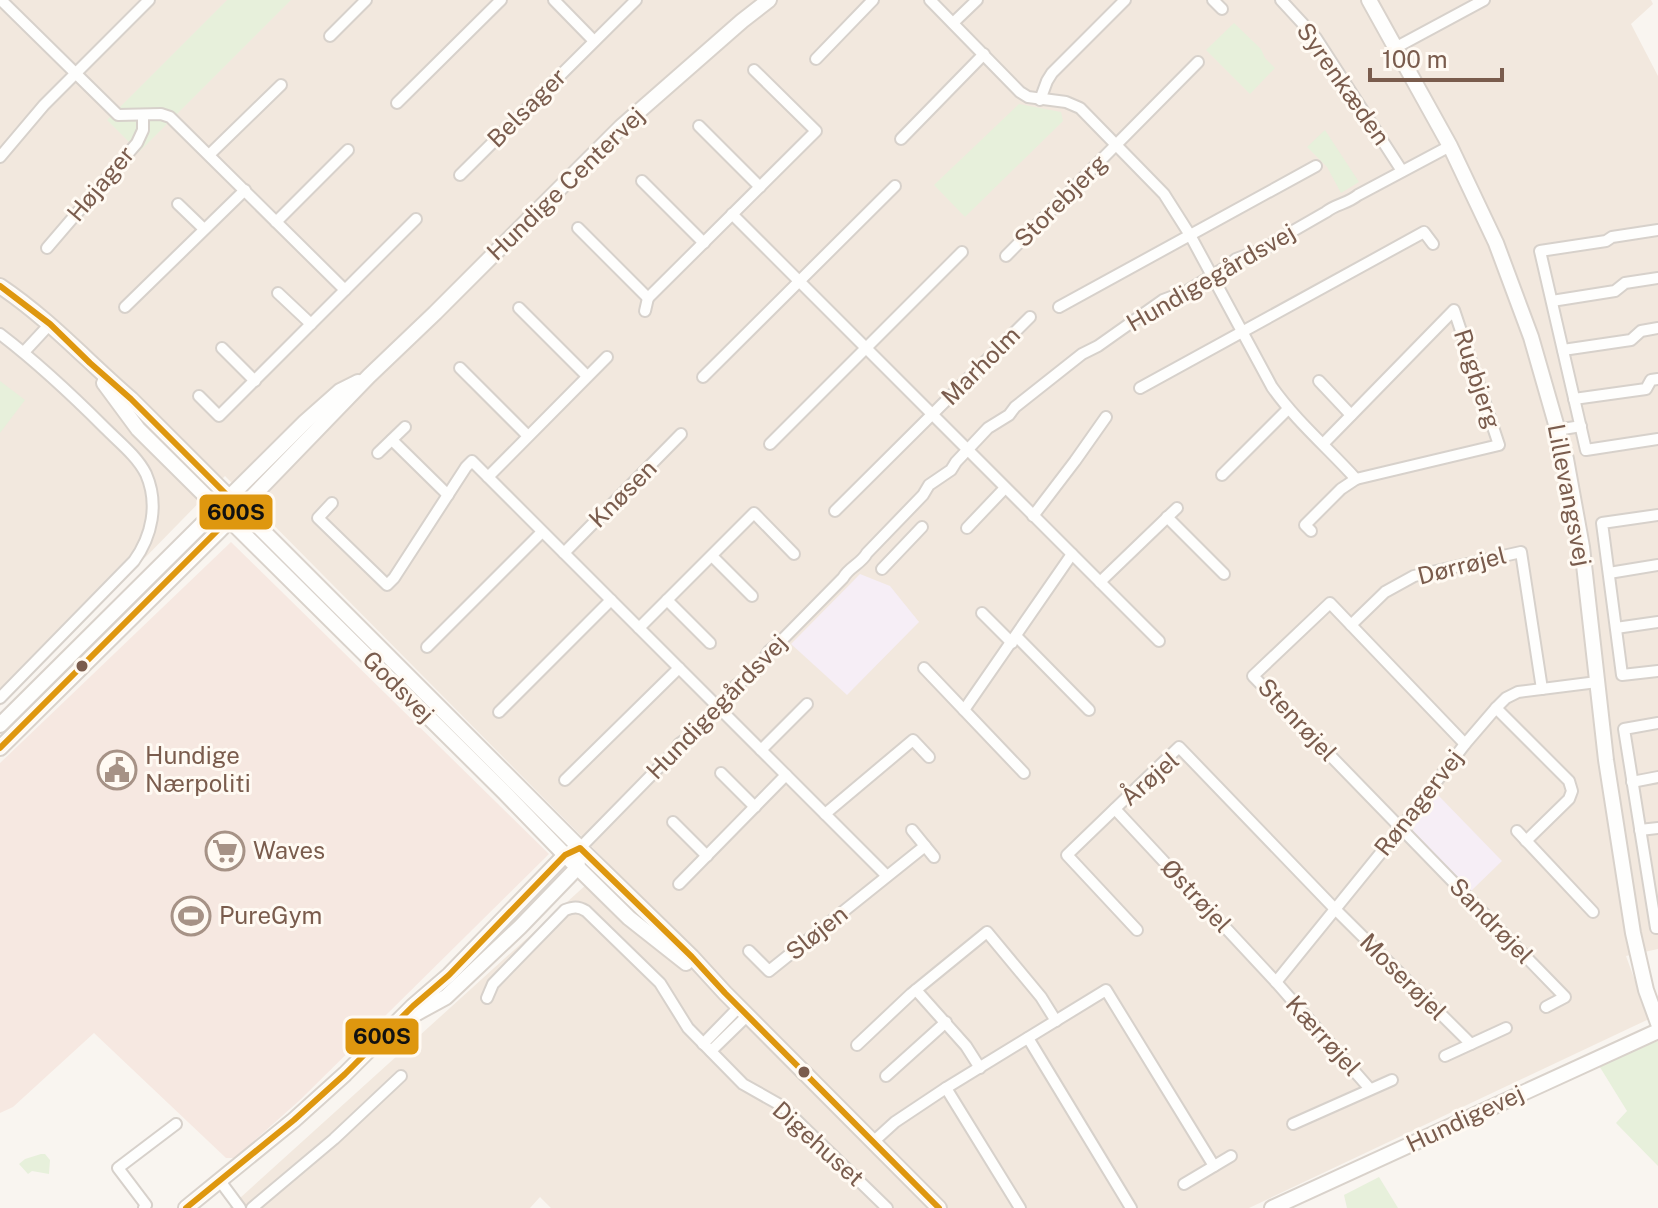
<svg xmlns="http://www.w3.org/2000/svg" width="1658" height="1208" viewBox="0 0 1658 1208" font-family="'Public Sans',sans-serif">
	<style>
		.residential { fill: #f2e8de }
		.commercial { fill: #f6e8e1 }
		.education { fill: #f6eef6 }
		.green { fill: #e7f0db }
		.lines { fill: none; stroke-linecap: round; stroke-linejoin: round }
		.street-casing { stroke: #d7d1cb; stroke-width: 14 }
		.secondary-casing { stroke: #d9d2cb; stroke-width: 18 }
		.street { stroke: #fefefd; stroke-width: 10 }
		.secondary { stroke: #fefefd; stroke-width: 14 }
		.bus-1-casing { stroke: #fffaf3; stroke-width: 12 }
		.bus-1 { stroke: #de970f; stroke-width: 6 }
		.bus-dot { fill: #7a5c4d; stroke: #fffaf3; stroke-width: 3 }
		.labels { text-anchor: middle; stroke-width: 6; stroke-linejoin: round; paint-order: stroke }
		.street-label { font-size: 24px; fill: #7a5c4d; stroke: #fffaf3 }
		.poi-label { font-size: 24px; fill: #7a5c4d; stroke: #fffaf3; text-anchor: start }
		.line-badge { stroke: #fffaf3; stroke-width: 3 }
		.pale-badge-label { font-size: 22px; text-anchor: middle; font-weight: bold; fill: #111 }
	</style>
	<rect width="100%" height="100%" fill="#f9f5f0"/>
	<polygon class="residential" points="0,0 1651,0 1653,4 1631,24 1658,76 1658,949 1626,956 1649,1019 1249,1208 551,1208 540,1197 530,1208 229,1208 609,864 225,476 0,706"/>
	<polygon class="commercial" points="231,542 549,854 300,1100 235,1158 226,1158 94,1033 13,1107 0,1113 0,763"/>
	<g class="education">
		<polygon points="860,574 890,586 919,622 847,695 791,644"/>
		<polygon points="1438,795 1502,861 1471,891 1413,831 1414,823"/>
	</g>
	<g class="green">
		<polygon points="227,0 291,0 139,152 107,120"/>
		<polygon points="1234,23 1261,49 1265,58 1275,68 1250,94 1206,50"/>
		<polygon points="1019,104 1061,112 1063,121 965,217 934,185"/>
		<polygon points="1325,130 1359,182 1341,193 1327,167 1307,147"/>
		<polygon points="0,381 25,400 0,433"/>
		<polygon points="1658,1041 1658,1166 1616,1123 1627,1111 1598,1064"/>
		<polygon points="41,1154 45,1154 50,1160 49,1174 32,1171 28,1174 19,1164 25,1159"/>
		<polygon points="1379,1177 1398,1208 1347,1208 1344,1195"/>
	</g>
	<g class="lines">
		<g class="street-casing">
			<g id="street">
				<polyline points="1,0 118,115 161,114 170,117 345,290"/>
				<polyline points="554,0 594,41"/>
				<path d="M 930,0 L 1020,92 L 1028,97 L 1066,102 L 1080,108 L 1164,194 L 1190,235 L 1272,387 C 1296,421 1328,448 1356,479"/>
				<polyline points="1213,0 1222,9"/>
				<polyline points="1281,0 1316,38 1402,171"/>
				<polyline points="953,23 977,0"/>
				<polyline points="330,36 366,0"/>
				<polyline points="1395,48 1484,0"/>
				<polyline points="816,59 873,0"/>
				<polyline points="1040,100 1047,81 1052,73 1125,0"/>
				<polyline points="397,103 501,0"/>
				<polyline points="699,126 760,187"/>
				<polyline points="901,139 984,54"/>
				<polyline points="210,154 281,85"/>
				<polyline points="0,157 44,105 149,0"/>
				<polyline points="460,175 636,0"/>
				<polyline points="642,181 704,243"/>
				<polyline points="178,204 204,229"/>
				<polyline points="732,214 1159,641"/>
				<polyline points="276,222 348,150"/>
				<polyline points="578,228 648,298 816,131 754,70"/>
				<polyline points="1658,230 1612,237 1606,241 1540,251 1586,450 1658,439"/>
				<polyline points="47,248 137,143 143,130 143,116"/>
				<polyline points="1006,256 1198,62"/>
				<polyline points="278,293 311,324"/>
				<polyline points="1552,301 1615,291 1625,283 1658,278"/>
				<polyline points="125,307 245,190"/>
				<polyline points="1059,307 1316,166"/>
				<polyline points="519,308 587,376"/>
				<polyline points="645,311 648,298"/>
				<path d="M 0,334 C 38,363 72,395 105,428 C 119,442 137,456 146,474 C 159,504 152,536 134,561 L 0,698"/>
				<polyline points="222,348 255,381"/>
				<polyline points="1563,350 1631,340 1641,331 1658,328"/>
				<polyline points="24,352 50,324"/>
				<polyline points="460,368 528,436"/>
				<polyline points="703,377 895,186"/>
				<polyline points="1319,381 1351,415"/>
				<polyline points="1140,388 1424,232 1433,244"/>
				<polyline points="199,396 219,416 416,219"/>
				<polyline points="1574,399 1646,389 1651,380 1658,379"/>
				<polyline points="1557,430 1581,426"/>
				<polyline points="392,440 448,495"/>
				<polyline points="770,444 962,252"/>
				<polyline points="378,453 405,427"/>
				<polyline points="1222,475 1288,409"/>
				<polyline points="488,477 607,357"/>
				<polyline points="332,503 318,518 387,585 394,578 466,467 472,461 887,876"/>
				<polyline points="835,511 1030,317"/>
				<polyline points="1658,515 1602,523 1622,675 1658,671"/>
				<polyline points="1033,516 1075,461 1106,417"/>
				<polyline points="1167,517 1224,574"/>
				<polyline points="967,528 1005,488"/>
				<polyline points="1311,531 1305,525 1341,489 1356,479 1499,445 1454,310 1324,443"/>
				<polyline points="564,553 681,434"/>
				<polyline points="712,556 752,596"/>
				<polyline points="882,569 922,527"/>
				<polyline points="1609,573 1658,565"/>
				<polyline points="1100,582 1177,508"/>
				<polyline points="667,600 710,643"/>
				<polyline points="982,613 1012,643"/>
				<polyline points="1351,625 1330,603 1253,676 1565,997 1546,1007"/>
				<polyline points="639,628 754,513 794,554"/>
				<polyline points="1616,628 1658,622"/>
				<polyline points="1016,636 1089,710"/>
				<polyline points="427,647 542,532"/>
				<polyline points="924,668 1024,773"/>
				<polyline points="1496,708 1569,781 1572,791 1569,799 1526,841"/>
				<polyline points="964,710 1072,554"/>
				<polyline points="499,712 611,600"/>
				<polyline points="1658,723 1624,729 1656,928 1658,928"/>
				<polyline points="1465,744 1351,625 1385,592 1414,576 1521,552 1542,689"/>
				<polyline points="761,750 807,704"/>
				<polyline points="721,773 755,807"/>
				<polyline points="565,780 679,668"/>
				<polyline points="1632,782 1658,777"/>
				<polyline points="1115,809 1276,982 1370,1089"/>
				<polyline points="825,814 913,740 929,757"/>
				<polyline points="673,822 707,856"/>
				<polyline points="912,830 934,857"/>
				<polyline points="1640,830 1658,828"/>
				<polyline points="1517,831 1593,912"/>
				<path d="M 580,848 L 674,752 L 679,744 L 700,729 L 705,721 L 730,695 L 734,687 L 756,671 L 769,651 L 779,643 L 843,578 C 849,567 861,564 867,553 L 923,495 L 929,485 L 951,470 L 956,462 L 988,428 L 1009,415 L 1015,407 L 1082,354 L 1098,346 L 1163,300 L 1187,291 L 1226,267 L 1236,259 L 1268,247 L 1279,239 L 1326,212 C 1336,204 1347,204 1358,195 L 1450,146"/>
				<polyline points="679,884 786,775"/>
				<polyline points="1137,930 1067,855 1179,747 1335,909 1471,1044"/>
				<polyline points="749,951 769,971 925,846"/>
				<polyline points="1276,982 1401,828 1465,744 1496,708 1506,698 1518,692 1597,682"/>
				<polyline points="916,990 966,1046 980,1068"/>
				<path d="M 487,998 L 493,984 L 565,910 C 573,907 578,906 586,911 L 660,983 L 688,1028 L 743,1084 L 782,1106 L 887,1208"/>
				<polyline points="1028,1038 1131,1208"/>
				<polyline points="703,1044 739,1007"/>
				<polyline points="857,1045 911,994 987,932 1041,997 1056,1021"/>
				<polyline points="711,1051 748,1015"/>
				<polyline points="1445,1056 1506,1028"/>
				<polyline points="886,1076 946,1022"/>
				<polyline points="946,1088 1020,1208"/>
				<polyline points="1293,1124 1392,1080"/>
				<polyline points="873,1142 895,1122 946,1088 1106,990 1214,1166"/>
				<polyline points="220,1181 240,1208"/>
				<polyline points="1184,1184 1231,1156"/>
				<polyline points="144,1208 146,1205 118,1168 176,1124"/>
				<polyline points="252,1208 334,1139 401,1076"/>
			</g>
		</g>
		<g class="secondary-casing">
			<g id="secondary">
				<polyline points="1369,0 1450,146 1496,243 1531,337 1566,459 1582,547 1606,760 1633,933 1646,990 1658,1023"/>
				<path d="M 0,286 C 48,318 87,361 131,399 L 580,848 L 692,957 L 725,993 L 939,1208"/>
				<polyline points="104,383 138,429 504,792 565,855 629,918 686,963"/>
				<polyline points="0,725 305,422 340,391 358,382"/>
				<polyline points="0,748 219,531 369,376 435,313 621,127 742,21 769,0"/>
				<polyline points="415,1014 446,997 520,927 577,868 578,861"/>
				<polyline points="186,1208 294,1120 345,1074 413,1006 449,975 565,855 572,852"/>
				<polyline points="1272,1208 1658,1031"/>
			</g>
		</g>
		<use href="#street" class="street"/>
		<use href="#secondary" class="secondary"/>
		<g class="bus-1-casing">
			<g id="bus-1">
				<polyline points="0,286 50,324 90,363 131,399 240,508 0,748"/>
				<polyline points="186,1208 294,1120 345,1074 413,1006 449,975 565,855 580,848 692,957 725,993 939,1208"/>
			</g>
		</g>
		<use href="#bus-1" class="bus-1"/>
	</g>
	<defs>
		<g id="civic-ring" transform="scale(2)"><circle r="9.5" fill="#fffaf3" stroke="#a69286" stroke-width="1.5"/><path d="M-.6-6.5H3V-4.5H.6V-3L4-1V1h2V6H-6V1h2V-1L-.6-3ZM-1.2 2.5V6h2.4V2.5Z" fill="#a69286"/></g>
		<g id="supermarket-ring" transform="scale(2)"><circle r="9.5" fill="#fffaf3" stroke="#a69286" stroke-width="1.5"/><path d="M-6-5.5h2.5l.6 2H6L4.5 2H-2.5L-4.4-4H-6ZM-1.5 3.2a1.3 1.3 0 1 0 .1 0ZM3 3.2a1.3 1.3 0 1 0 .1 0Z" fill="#a69286"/></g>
		<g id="stadium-ring" transform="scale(2)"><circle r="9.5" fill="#fffaf3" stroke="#a69286" stroke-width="1.5"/><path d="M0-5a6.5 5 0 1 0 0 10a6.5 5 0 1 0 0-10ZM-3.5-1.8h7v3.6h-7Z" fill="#a69286"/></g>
	</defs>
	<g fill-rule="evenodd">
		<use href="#civic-ring" x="117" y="770"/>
		<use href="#supermarket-ring" x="225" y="851"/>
		<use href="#stadium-ring" x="191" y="916"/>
	</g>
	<g class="bus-dot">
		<circle cx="82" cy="666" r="7"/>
		<circle cx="804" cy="1072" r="7"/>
	</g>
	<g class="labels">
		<g class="street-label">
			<text transform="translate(1343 84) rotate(55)" y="8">Syrenkæden</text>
			<text transform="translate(527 108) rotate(-45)" y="8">Belsager</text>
			<text transform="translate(101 184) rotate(-50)" y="8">Højager</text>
			<text transform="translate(566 184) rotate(-44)" y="8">Hundige Centervej</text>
			<text transform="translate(1061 201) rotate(-45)" y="8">Storebjerg</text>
			<text transform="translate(1211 278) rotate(-30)" y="8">Hundigegårdsvej</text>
			<text transform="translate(981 366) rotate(-45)" y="8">Marholm</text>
			<text transform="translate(1477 379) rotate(72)" y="8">Rugbjerg</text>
			<text transform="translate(623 494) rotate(-45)" y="8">Knøsen</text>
			<text transform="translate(1569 495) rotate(79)" y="8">Lillevangsvej</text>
			<text transform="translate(1462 566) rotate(-14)" y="8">Dørrøjel</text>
			<text transform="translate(398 687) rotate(45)" y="8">Godsvej</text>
			<text transform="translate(717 707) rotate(-46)" y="8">Hundigegårdsvej</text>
			<text transform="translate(1297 720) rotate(47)" y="8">Stenrøjel</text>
			<text transform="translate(1150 779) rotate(-41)" y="8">Årøjel</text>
			<text transform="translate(1419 803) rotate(-52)" y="8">Rønagervej</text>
			<text transform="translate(1196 896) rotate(47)" y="8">Østrøjel</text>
			<text transform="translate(1491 921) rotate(46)" y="8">Sandrøjel</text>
			<text transform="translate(817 933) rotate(-39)" y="8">Sløjen</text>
			<text transform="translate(1403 977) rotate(45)" y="8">Moserøjel</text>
			<text transform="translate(1323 1036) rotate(48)" y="8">Kærrøjel</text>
			<text transform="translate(1465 1119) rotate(-25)" y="8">Hundigevej</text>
			<text transform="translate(818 1144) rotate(42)" y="8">Digehuset</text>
		</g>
		<g class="poi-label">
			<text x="145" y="764">Hundige<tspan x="145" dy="28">Nærpoliti</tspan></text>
			<text x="253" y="859">Waves</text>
			<text x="219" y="924">PureGym</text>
		</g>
	</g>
	<g class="line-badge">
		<rect x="198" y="493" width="76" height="38" rx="8" fill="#de970f"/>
		<rect x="344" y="1017" width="76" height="39" rx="8" fill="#de970f"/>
	</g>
	<g class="pale-badge-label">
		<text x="236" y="520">600S</text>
		<text x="382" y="1044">600S</text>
	</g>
	<path d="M1370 68v12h132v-12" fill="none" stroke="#7a5c4d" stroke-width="4"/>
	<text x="1382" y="68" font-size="24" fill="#7a5c4d" stroke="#fffaf3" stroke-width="6" paint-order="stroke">100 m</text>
</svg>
